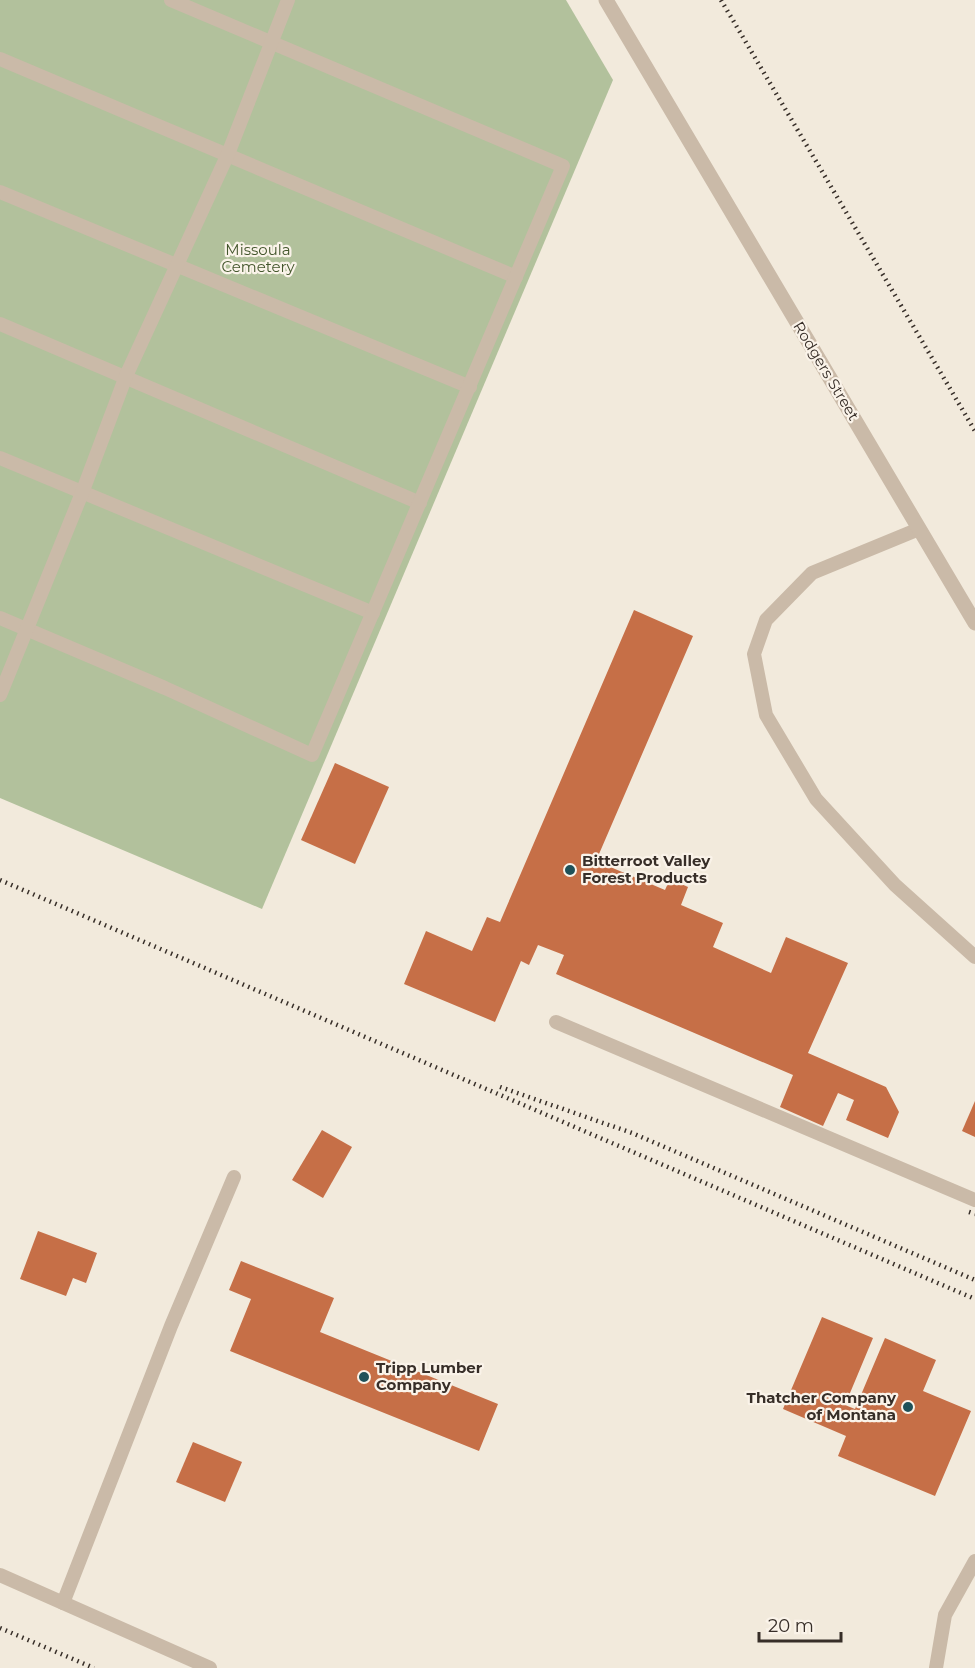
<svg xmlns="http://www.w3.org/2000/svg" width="975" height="1668" viewBox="0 0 975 1668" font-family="Montserrat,sans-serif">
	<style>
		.green { fill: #b2c19c }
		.building { fill: #c66f47 }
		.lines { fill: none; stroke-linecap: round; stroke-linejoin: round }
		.service { stroke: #cabaa8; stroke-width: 14 }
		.tertiary { stroke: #cabaa8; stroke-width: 15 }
		.rail { stroke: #372e28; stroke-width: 4.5; stroke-dasharray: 1.5 4.5; stroke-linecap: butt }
		.poi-dot { fill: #1e5159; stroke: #faf3e9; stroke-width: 2 }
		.labels { text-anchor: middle; stroke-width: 4.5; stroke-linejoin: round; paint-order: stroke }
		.park-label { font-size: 15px; fill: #43562c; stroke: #faf3e9 }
		.street-label { font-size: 15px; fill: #372e28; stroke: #faf3e9 }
		.poi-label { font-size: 15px; font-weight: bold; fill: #372e28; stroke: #faf3e9; text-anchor: start }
	</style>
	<rect width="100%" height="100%" fill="#f2eadc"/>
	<polygon class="green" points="0,0 566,0 613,80 262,909 0,798"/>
	<g class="building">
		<polygon points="634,610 693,636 596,861 665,890 670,879 688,887 681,905 723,923 713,947 771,973 786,937 848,963 808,1053 886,1087 899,1112 888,1138 846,1120 854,1100 838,1093 823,1126 780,1107 793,1075 556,974 564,955 538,945 529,965 521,961 495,1022 404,984 426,931 472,951 487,917 500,922"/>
		<polygon points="335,763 389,787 355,864 301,840"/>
		<polygon points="975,1101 975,1137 962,1131"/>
		<polygon points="322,1130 352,1147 323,1198 292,1180"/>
		<polygon points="38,1231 97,1253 86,1283 73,1278 66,1296 20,1279"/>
		<polygon points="241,1261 334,1298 320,1332 498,1404 479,1451 230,1351 251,1299 229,1290"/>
		<polygon points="822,1317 873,1338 845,1405 855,1409 885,1338 936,1360 923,1391 971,1411 935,1496 838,1456 846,1436 783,1409"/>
		<polygon points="193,1442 242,1462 225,1502 176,1482"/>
	</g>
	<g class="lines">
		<g class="service">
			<polyline points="0,59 516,277"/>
			<polyline points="0,192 470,387"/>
			<polyline points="0,324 420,503"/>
			<polyline points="0,458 373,613"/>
			<polyline points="919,529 812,573 766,620 754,654 766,715 816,799 895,885 975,957"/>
			<polyline points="0,618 165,688 312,755 563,166 171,0"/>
			<polyline points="0,695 82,493 126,376 228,154 288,0"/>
			<polyline points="556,1022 975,1200"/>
			<polyline points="0,1575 210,1668"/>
			<polyline points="63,1603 171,1326 234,1177"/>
			<polyline points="936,1668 945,1615 975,1561"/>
		</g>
		<polyline class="tertiary" points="606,0 975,623"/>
		<g class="rail">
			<polyline points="721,0 975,431"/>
			<polyline points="0,880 975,1299"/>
			<polyline points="500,1087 632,1133 975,1280"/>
			<polyline points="969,1212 975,1214"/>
			<polyline points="0,1628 94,1668"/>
		</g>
	</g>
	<g class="poi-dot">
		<circle cx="570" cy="870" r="6"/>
		<circle cx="364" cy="1377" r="6"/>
		<circle cx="908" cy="1407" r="6"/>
	</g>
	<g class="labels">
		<g class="park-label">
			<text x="258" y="255">Missoula<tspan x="258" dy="17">Cemetery</tspan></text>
		</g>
		<g class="street-label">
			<text transform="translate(826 371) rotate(59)" y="5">Rodgers Street</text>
		</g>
		<g class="poi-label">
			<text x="582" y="866">Bitterroot Valley<tspan x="582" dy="17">Forest Products</tspan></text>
			<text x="376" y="1373">Tripp Lumber<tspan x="376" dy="17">Company</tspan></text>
			<text x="896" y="1403" text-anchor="end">Thatcher Company<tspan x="896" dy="17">of Montana</tspan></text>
		</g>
	</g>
	<path d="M759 1632v9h82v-9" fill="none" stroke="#372e28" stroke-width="3"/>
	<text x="768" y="1632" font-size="18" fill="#372e28" stroke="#faf3e9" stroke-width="4.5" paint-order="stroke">20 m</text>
</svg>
